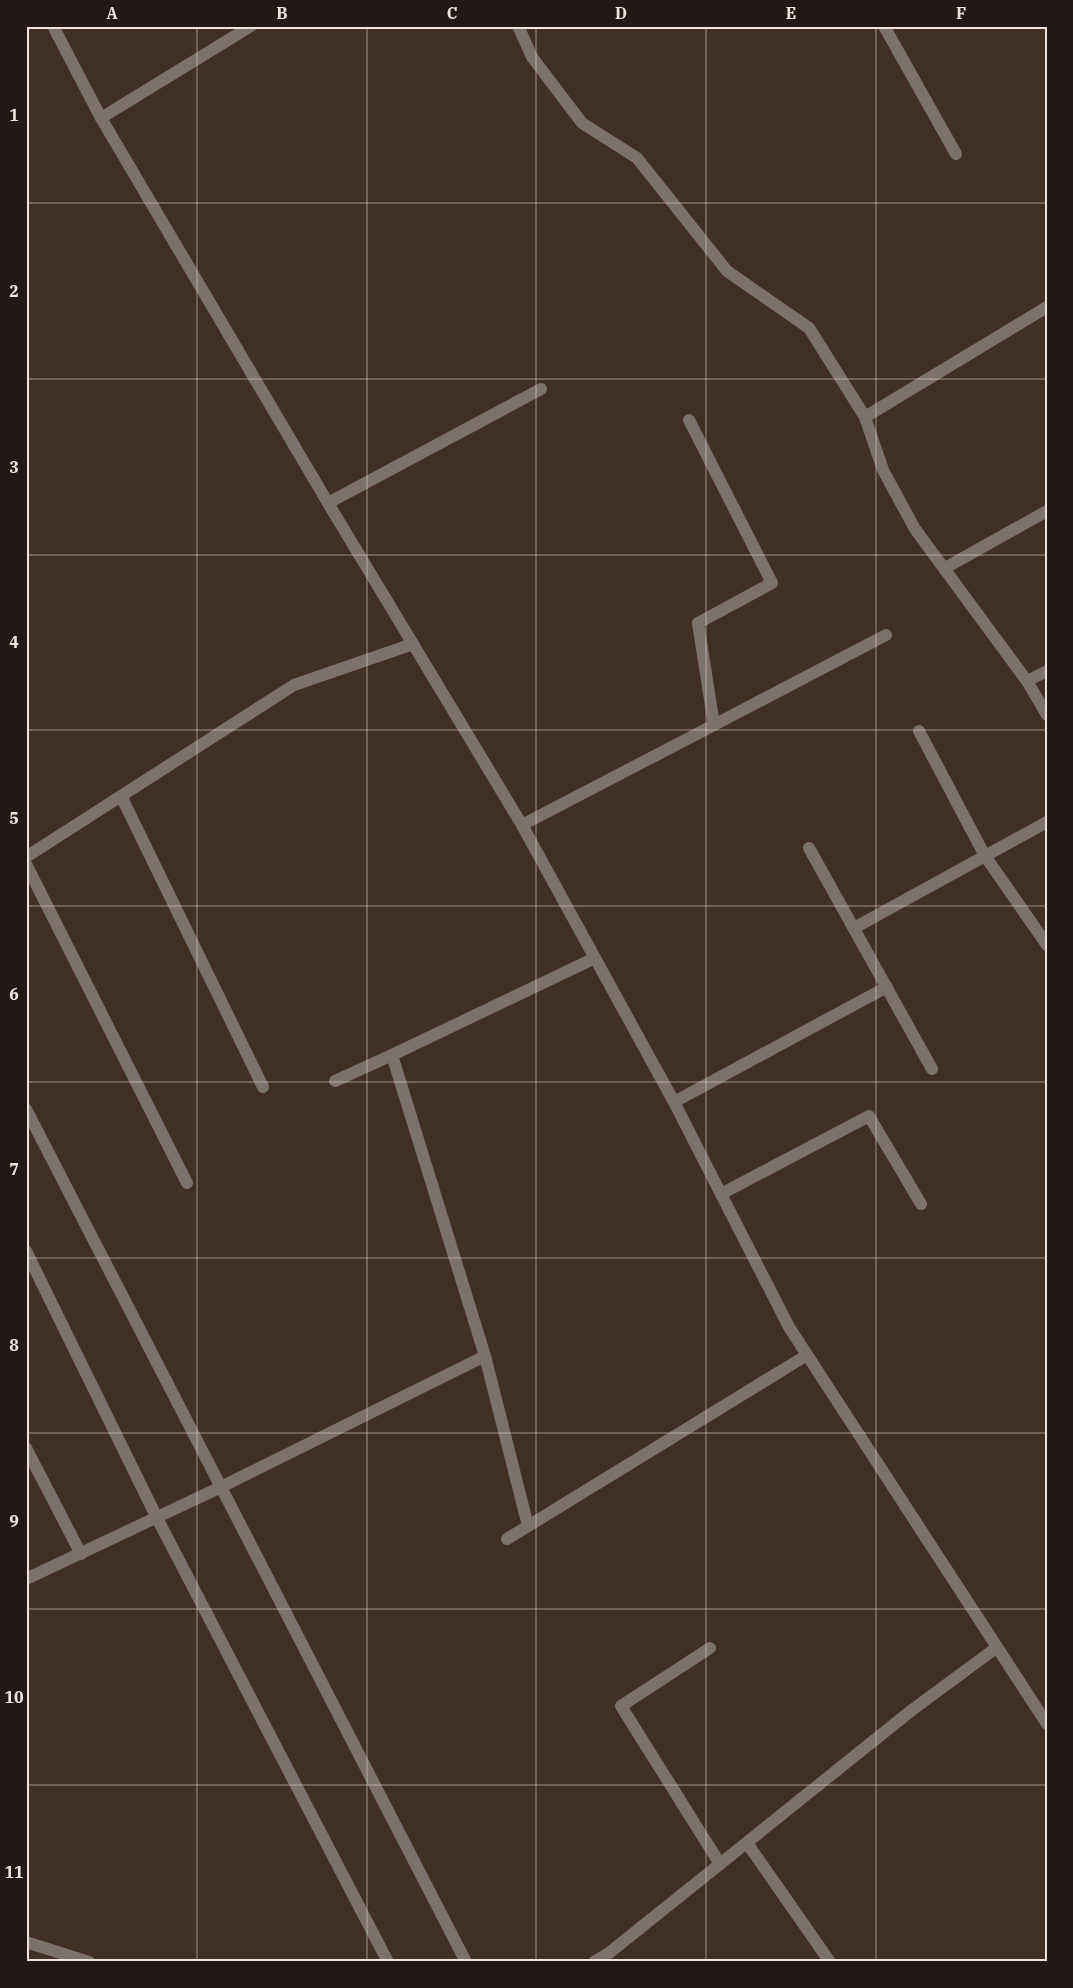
<svg xmlns="http://www.w3.org/2000/svg" width="1073" height="1988" viewBox="0 0 1073 1988" font-family="'IBM Plex Serif',serif">
	<style>
		.lines { fill: none; stroke-linecap: round; stroke-linejoin: round }
		.minor { stroke: #7b726e; stroke-width: 12 }
		.grid { fill: none; stroke: #eee3dd; stroke-width: 1; stroke-opacity: 0.55 }
		.neatline { fill: none; stroke: #eee3dd; stroke-width: 2 }
		.grid-label { font-size: 16px; text-anchor: middle; font-weight: bold; fill: #eee3dd }
	</style>
	<rect width="100%" height="100%" fill="#412f27"/>
	<g class="lines">
		<g class="minor">
			<polyline points="53,26 101,118 328,503 522,825 674,1102 789,1327 1047,1724"/>
			<polyline points="518,26 532,57 582,123 637,158 727,271 809,328 865,417 883,470 915,529 1027,681 1047,715"/>
			<polyline points="884,26 956,154"/>
			<polyline points="101,118 251,26"/>
			<polyline points="865,417 1047,307"/>
			<polyline points="328,503 541,389"/>
			<polyline points="945,568 1047,511"/>
			<polyline points="1027,681 1047,671"/>
			<polyline points="714,725 886,635"/>
			<polyline points="919,731 985,856 1047,945"/>
			<polyline points="121,796 263,1087"/>
			<polyline points="522,825 714,725 698,623 772,583 689,420"/>
			<polyline points="809,848 932,1069"/>
			<polyline points="26,857 294,685 413,644"/>
			<polyline points="26,864 187,1183"/>
			<polyline points="854,928 1047,822"/>
			<polyline points="335,1081 392,1055"/>
			<polyline points="674,1102 887,987"/>
			<polyline points="26,1109 466,1962"/>
			<polyline points="721,1194 869,1116 921,1204"/>
			<polyline points="26,1251 157,1518 388,1962"/>
			<polyline points="26,1448 81,1554"/>
			<polyline points="528,1526 485,1356 392,1055 595,958"/>
			<polyline points="507,1539 807,1355"/>
			<polyline points="26,1579 221,1487 485,1356"/>
			<polyline points="710,1648 621,1706 720,1864"/>
			<polyline points="747,1843 830,1962"/>
			<polyline points="26,1942 89,1962"/>
			<polyline points="594,1962 609,1953 912,1710 996,1648"/>
		</g>
	</g>
	<path class="grid" d="M 197,26 L 197,1962M 367,26 L 367,1962M 536,26 L 536,1962M 706,26 L 706,1962M 876,26 L 876,1962M 26,203 L 1047,203M 26,379 L 1047,379M 26,555 L 1047,555M 26,730 L 1047,730M 26,906 L 1047,906M 26,1082 L 1047,1082M 26,1258 L 1047,1258M 26,1433 L 1047,1433M 26,1609 L 1047,1609M 26,1785 L 1047,1785"/>
	<rect width="1073" height="1988" fill="none" stroke="#221916" stroke-width="55"/>
	<rect x="28" y="28" width="1018" height="1932" class="neatline"/>
	<g class="grid-label">
		<text x="112" y="19">A</text>
		<text x="282" y="19">B</text>
		<text x="452" y="19">C</text>
		<text x="621" y="19">D</text>
		<text x="791" y="19">E</text>
		<text x="961" y="19">F</text>
		<text x="14" y="121">1</text>
		<text x="14" y="297">2</text>
		<text x="14" y="473">3</text>
		<text x="14" y="648">4</text>
		<text x="14" y="824">5</text>
		<text x="14" y="1000">6</text>
		<text x="14" y="1175">7</text>
		<text x="14" y="1351">8</text>
		<text x="14" y="1527">9</text>
		<text x="14" y="1703">10</text>
		<text x="14" y="1878">11</text>
	</g>
</svg>
